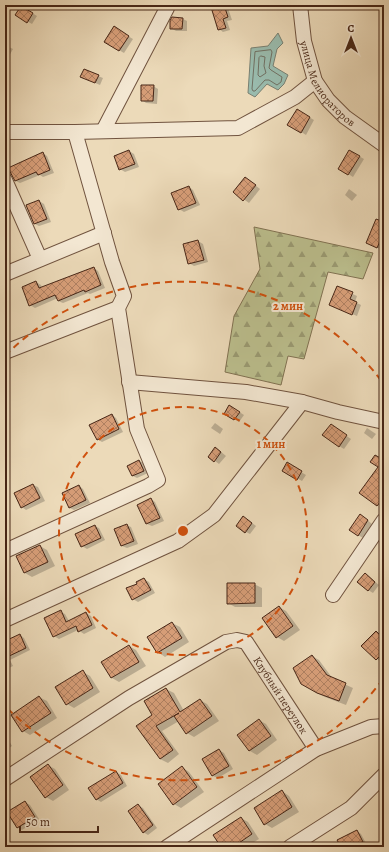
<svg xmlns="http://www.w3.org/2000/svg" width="389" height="852" viewBox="0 0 389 852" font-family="Alegreya,serif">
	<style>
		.forest { fill: url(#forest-firs); stroke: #817252 }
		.water { fill: #99bbad; stroke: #787f71 }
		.shadow { fill: #0003 }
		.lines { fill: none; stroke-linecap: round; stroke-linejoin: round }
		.shore { stroke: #707062; stroke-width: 1 }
		.building { fill: url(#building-cross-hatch); stroke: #472616 }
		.minor-casing { stroke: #70533f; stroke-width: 16 }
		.minor { stroke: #f3e7d2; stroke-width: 14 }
		.ring { fill: none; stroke: #d0510e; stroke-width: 2; stroke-dasharray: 7 5 }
		.labels { text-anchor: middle; stroke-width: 4; stroke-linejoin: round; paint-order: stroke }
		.street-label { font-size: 11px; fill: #472616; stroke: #f3e7d2 }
		.centre { fill: #d0510e; stroke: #f3e7d2; stroke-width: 2 }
		.ring-label { font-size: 12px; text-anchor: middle; font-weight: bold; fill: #d0510e; stroke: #f3e7d2; stroke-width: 4; stroke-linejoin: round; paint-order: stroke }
	</style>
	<defs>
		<pattern id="forest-firs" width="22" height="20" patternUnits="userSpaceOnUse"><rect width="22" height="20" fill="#bbbe8d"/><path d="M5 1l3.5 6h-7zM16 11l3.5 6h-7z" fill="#9a9a72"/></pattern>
		<pattern id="building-cross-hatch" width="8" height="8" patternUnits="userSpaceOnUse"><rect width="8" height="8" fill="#d69d77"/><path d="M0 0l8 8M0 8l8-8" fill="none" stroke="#af8061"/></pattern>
	</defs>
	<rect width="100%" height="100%" fill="#ecdab9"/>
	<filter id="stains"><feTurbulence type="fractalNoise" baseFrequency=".005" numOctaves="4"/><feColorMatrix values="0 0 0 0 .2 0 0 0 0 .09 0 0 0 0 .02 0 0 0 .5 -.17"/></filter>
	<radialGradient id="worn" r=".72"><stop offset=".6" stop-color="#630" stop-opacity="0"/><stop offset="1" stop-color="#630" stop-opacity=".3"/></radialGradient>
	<polygon class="forest" points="254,227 373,253 363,279 328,272 304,359 288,356 281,385 225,372 234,316 260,269"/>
	<polygon class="water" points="278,33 283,43 277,49 273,66 288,75 284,84 278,90 267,84 255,97 248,93 251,48 268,46"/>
	<g class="shadow">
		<polygon points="149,5 160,5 157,10"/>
		<polygon points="223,5 228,8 232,20 227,21 230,30 223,32 219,29"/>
		<polygon points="22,7 37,16 32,24 17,15"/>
		<polygon points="183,19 187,21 187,31 176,31 171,28"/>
		<polygon points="114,28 133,39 124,53 105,42"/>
		<polygon points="5,45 13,49 8,58 5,57"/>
		<polygon points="98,76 103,78 100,85 86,79"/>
		<polygon points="153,86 158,89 157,104 146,103 142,100"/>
		<polygon points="297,110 314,120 306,135 289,124"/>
		<polygon points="129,151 134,154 139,167 125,172 120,169"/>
		<polygon points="350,151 364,159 353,177 339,168"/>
		<polygon points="43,153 47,156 54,173 43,177 40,175 20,183 16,181"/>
		<polygon points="246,178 260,189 249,203 234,192"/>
		<polygon points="189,187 193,190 200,205 184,212 179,209"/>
		<polygon points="349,189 357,195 352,201 345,195"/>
		<polygon points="39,201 44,204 51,222 39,226 35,224"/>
		<polygon points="384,223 384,246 382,250 367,243"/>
		<polygon points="198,241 203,244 208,262 194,266 189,263"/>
		<polygon points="94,268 98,271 105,288 90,294 88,293 63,303 58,301 58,298 35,308 30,305 36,282 41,285 42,288"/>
		<polygon points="337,287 357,296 355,302 361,305 357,316 330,305"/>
		<polygon points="230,406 244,415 239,422 225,413"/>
		<polygon points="112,415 116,418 123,432 102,442 97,439"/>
		<polygon points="215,423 223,429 220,434 211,428"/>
		<polygon points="335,428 351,439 344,449 339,446"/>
		<polygon points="367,428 376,434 372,439 364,433"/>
		<polygon points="220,451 226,456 219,464 215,461"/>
		<polygon points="139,461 144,463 148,473 137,478 133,476"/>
		<polygon points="384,461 384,509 360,492"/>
		<polygon points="287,464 306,475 302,481 283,470"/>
		<polygon points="33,485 38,487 45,501 26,510 22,507"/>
		<polygon points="79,486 83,489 90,503 74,510 70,508"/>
		<polygon points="151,499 155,502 164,521 152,526 147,524 138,505"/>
		<polygon points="365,518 372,524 363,538 358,535"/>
		<polygon points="248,520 256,526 250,534 246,532"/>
		<polygon points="126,525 131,527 138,544 127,548 122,546 115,529"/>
		<polygon points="94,526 99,528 105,540 87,549 82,546"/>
		<polygon points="40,546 47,550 55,566 32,577 25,573 17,556"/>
		<polygon points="369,577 379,585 373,593 368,590"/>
		<polygon points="144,579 149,582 155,593 138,602 133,599 138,584"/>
		<polygon points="254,584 262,588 262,607 235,607 228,603"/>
		<polygon points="279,607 286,611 300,630 284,641 277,637"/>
		<polygon points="61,612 65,614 69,621 86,613 91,616 96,628 84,634 78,630 59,639 54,636"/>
		<polygon points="172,623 180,627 189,642 165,657 158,652"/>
		<polygon points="376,633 384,639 384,659 381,662 377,659 363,646"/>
		<polygon points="20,635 24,638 30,650 10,660 13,666 5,670 5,645"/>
		<polygon points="129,646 136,650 146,666 119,682 112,678 103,662"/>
		<polygon points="312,656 319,660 333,679 353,688 346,705 325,697 317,693"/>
		<polygon points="83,672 90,676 100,692 74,708 67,704"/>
		<polygon points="166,689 174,693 184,711 200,700 207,704 219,721 194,737 187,733 179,721 162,731 179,754 168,763 160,759 154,715"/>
		<polygon points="39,697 47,701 57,718 30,735 23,731"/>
		<polygon points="259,720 266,724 277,740 257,755 250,751 238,735"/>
		<polygon points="5,734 12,746 5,751"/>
		<polygon points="219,750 224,753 233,769 218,778 213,776 204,759"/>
		<polygon points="48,765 55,769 69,790 53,801 46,797"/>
		<polygon points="182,767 189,772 204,792 181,808 174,804"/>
		<polygon points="116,772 121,775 127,786 101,802 96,799"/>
		<polygon points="282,791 289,796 299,812 272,828 265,824"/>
		<polygon points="25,802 30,805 39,819 22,830 17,827"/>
		<polygon points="138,805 143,808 157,828 148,835 143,832"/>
		<polygon points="241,818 248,822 259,839 246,847 223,847"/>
		<polygon points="357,831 361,834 367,845 363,847 342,847"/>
		<polygon points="192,844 198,847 188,847"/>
	</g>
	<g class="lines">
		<g class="shore">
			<polygon points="271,50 272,52 269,68 271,70 282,77 281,82 277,85 269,80 265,80 255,91 253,91 252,89 255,52"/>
			<polygon points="261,56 265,57 264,66 266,73 260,77 258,75 259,58"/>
		</g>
	</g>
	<g class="building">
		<polygon points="220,5 224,5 228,17 223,19 226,28 218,30 211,7"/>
		<polygon points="21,6 33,13 27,23 15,15"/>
		<polygon points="172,17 183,18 182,29 170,29 170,20"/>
		<polygon points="114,26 129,36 119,51 104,42"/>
		<polygon points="84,69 99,75 95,83 80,77"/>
		<polygon points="141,85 154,85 153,101 141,101"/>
		<polygon points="297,109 310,117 301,133 287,125"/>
		<polygon points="129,150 135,164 119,170 114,156"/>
		<polygon points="349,150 360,156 348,175 338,169"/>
		<polygon points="43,152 50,170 38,175 36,172 15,181 8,168"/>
		<polygon points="245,177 256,185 243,201 233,192"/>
		<polygon points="189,186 196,203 178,210 171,193"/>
		<polygon points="39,200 47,219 34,224 26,205"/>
		<polygon points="376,219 384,222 384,232 377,248 366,243"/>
		<polygon points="198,240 204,260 188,264 183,244"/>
		<polygon points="94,267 101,285 85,292 84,290 58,301 55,295 29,306 22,287 36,281 39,288"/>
		<polygon points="337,286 353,292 350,299 357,302 352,315 329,305"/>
		<polygon points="229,405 240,412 234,420 224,414"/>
		<polygon points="112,414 119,429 97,440 89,425"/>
		<polygon points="331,424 347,435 339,447 322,435"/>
		<polygon points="215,447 221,452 214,462 208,457"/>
		<polygon points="375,455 384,460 384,497 377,506 359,493 378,467 370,462"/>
		<polygon points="139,460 144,471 132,476 127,466"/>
		<polygon points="287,462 302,471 297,480 282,471"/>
		<polygon points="33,484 40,498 21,508 14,493"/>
		<polygon points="79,485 86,500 69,508 62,493"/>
		<polygon points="151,498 160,518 146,524 137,505"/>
		<polygon points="360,514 368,520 358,536 349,530"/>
		<polygon points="243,516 252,523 245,533 236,526"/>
		<polygon points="127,524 134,541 121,546 114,529"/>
		<polygon points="95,525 101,538 81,547 75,534"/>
		<polygon points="40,545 48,562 24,573 16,556"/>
		<polygon points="365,573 375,582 368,591 357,582"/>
		<polygon points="144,578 151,590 132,600 126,588 137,584 136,582"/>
		<polygon points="227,583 255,583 255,603 227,604"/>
		<polygon points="279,606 293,626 276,638 262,618"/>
		<polygon points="61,610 66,622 86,612 92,625 78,632 76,626 53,637 44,618"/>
		<polygon points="172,622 182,638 157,653 147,637"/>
		<polygon points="376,631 384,639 384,652 376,660 361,646"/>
		<polygon points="20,634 26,648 5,658 5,641"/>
		<polygon points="129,645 139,662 111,678 101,662"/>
		<polygon points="312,655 327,675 346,683 339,701 317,693 301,684 293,668"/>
		<polygon points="83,670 93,688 66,705 55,687"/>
		<polygon points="166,688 180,712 200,699 212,716 186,734 174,716 179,713 156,726 173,750 160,759 136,726 152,715 144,701"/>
		<polygon points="39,696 51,713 22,732 11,715"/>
		<polygon points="259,719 271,736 249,751 237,735"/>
		<polygon points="219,749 229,766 212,776 202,759"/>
		<polygon points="48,764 63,785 45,798 30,777"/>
		<polygon points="182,766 197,787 173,805 158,784"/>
		<polygon points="116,771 123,783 96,800 88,788"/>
		<polygon points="282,790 292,807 264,825 254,808"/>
		<polygon points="25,801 35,817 17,828 7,812"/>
		<polygon points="138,804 153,825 143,833 128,811"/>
		<polygon points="241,817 252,834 233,847 221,847 213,835"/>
		<polygon points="357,830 363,842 354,847 341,847 337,840"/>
	</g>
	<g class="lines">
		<g class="minor-casing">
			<g id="minor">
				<path id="s1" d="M 300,5 L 304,41 L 315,81 L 328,100 L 345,117 L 384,145"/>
				<polyline points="103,131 167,8"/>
				<polyline points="5,132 75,132 238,128 295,97 315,81"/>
				<polyline points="5,180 40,259"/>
				<polyline points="5,274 104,233"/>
				<polyline points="5,352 118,308"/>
				<polyline points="129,382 246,392 302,402 338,412 384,422"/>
				<polyline points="5,551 148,486 158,480 137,429 118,308 124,296 112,262 75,132"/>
				<polyline points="333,595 384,520"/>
				<polyline points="5,620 178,541 214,515 302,402"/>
				<path id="s2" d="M 5,779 L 129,698 L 226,642 L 237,640 L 246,642 L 316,749"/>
				<polyline points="167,847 316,749 371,727 384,726"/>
				<polyline points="290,847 351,808 384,775"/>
			</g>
		</g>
		<use href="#minor" class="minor"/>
	</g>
	<g class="ring">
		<circle cx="183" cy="531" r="124"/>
		<path d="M383 679A249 249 0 0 1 5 706M5 356A249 249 0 0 1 383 383"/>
	</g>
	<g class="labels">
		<g class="street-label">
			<text dy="4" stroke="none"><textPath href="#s1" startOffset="86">улица Мелиораторов</textPath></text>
			<text dy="4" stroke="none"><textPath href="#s2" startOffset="344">Клубный переулок</textPath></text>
		</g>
	</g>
	<circle cx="183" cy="531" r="6" class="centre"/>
	<g class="ring-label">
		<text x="288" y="310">2 мин</text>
		<text x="271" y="448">1 мин</text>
	</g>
	<rect width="389" height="852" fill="none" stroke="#ecdab9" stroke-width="20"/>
	<rect x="6" y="6" width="377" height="840" fill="none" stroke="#472616" stroke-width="2"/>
	<rect x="10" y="10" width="369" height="832" fill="none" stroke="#472616"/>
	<g transform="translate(351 38)" stroke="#f3e7d2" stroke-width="3" paint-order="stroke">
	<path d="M0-3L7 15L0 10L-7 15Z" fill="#472616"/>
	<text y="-6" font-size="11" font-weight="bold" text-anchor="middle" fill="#472616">С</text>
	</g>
	<path d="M20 826v6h78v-6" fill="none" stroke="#472616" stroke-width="2"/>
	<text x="26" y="826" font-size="12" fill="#472616" stroke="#f3e7d2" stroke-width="3" paint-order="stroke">50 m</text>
	<rect width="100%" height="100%" filter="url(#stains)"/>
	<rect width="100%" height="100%" fill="url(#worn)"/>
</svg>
